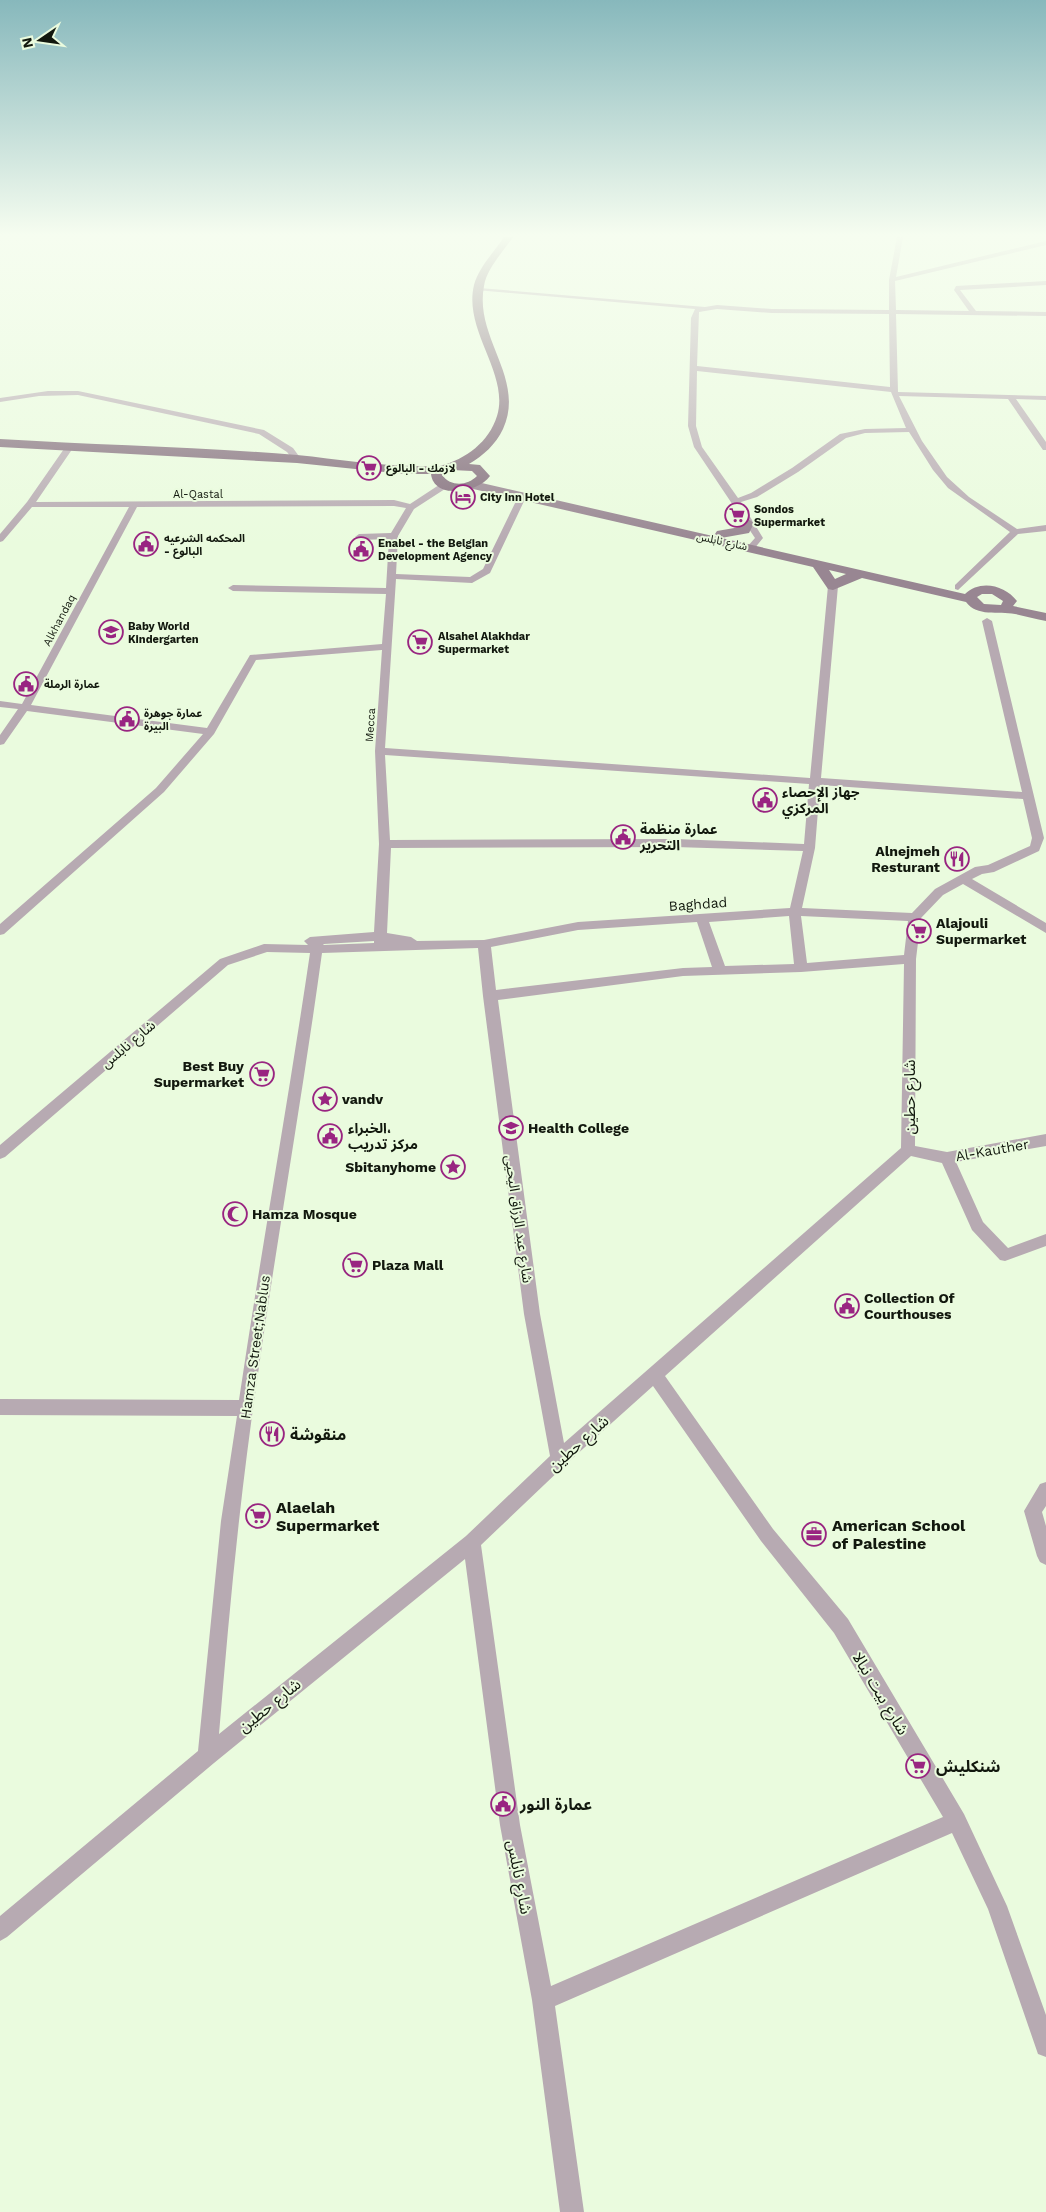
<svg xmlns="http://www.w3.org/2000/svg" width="1046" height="2212" viewBox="0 0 1046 2212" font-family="'Work Sans','Noto Sans Arabic',sans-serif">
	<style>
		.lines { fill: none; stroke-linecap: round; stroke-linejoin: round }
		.street { fill: #b7aab2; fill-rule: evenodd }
		.secondary { fill: #988692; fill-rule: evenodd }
		.primary { fill: #826c7b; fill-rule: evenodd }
		.labels { text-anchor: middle; stroke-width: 4; stroke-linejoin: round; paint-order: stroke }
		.far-poi-label { font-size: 11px; font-weight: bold; fill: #12180e; stroke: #eafbde; text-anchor: start }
		.far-street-label { font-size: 11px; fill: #12180e; stroke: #eafbde }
		.poi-label { font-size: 14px; font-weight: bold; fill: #12180e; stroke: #eafbde; text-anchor: start }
		.street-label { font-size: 14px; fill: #12180e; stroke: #eafbde }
		.near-street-label { font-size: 16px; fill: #12180e; stroke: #eafbde }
		.near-poi-label { font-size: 16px; font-weight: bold; fill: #12180e; stroke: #eafbde; text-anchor: start }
	</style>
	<rect width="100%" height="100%" fill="#eafbde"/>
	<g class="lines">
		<g class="street">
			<path d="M 897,237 L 903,237 L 896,277 L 1046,241 L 1046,245 L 895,281 L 896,310 L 969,311 L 954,290 L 956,286 L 1046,281 L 1046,285 L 960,290 L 976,311 L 1046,312 L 1046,316 L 896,314 L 898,392 L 1046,396 L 1046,400 L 1016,399 L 1046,442 L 1046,450 L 1043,450 L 1008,399 L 899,396 L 922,441 L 947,477 L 969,497 L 1017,529 L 1046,525 L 1046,531 L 1018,534 L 958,590 L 955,589 L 955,585 L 1010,532 L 948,488 L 933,470 L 909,432 L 865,433 L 846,438 L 798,472 L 757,497 L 741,502 L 763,538 L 754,549 L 748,549 L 747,547 L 755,538 L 694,447 L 688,426 L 691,318 L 695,309 L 476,290 L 479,288 L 705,307 L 717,305 L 772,309 L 889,310 L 889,280 ZM 717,309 L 772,313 L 889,314 L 890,387 L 697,366 L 699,312 ZM 697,371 L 891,392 L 906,428 L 865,429 L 840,434 L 792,468 L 751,493 L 738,498 L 702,447 L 696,426 Z"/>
			<polygon points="48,391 78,391 264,430 293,448 301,459 294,461 287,452 259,434 78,395 39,396 0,402 0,398"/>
			<path d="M 66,446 L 73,448 L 36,502 L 394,500 L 410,504 L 442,483 L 448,483 L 448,487 L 414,509 L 398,536 L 396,574 L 470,577 L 483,569 L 518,497 L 525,495 L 526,497 L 490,573 L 472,583 L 396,579 L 385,748 L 810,778 L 828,586 L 833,583 L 838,586 L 821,778 L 1022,792 L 982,621 L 987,618 L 992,621 L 1044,838 L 1039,851 L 994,872 L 982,874 L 972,879 L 1046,923 L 1046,933 L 963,884 L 943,895 L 921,918 L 916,959 L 915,1146 L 947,1152 L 1046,1134 L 1046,1146 L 956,1162 L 983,1222 L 1008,1248 L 1046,1234 L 1046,1246 L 1005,1261 L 1000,1260 L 972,1230 L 942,1163 L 911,1156 L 665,1376 L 773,1529 L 848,1619 L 964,1814 L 1007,1906 L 1046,2015 L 1046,2057 L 1038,2054 L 988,1909 L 952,1833 L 555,2006 L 584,2212 L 560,2212 L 532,2000 L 500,1825 L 465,1559 L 214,1763 L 7,1937 L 0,1941 L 0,1916 L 198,1751 L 221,1521 L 237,1416 L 0,1415 L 0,1399 L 239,1400 C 261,1251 288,1103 310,953 L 267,952 L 228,965 L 5,1157 L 0,1159 L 0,1145 L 220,959 L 264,944 L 308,945 L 304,941 L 310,937 L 374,932 L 379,844 L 375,751 L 382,650 L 256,660 L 214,734 L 164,792 L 4,934 L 0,935 L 0,924 L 156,788 L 203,734 L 27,711 L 4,744 L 0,745 L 0,735 L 18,709 L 0,707 L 0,701 L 22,704 L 129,507 L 32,507 L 3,541 L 0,542 L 0,534 L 27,502 ZM 394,506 L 406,508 L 391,533 L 359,534 L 355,537 L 359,540 L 389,539 L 386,588 L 233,585 L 228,588 L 233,591 L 386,594 L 382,644 L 250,655 L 207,728 L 31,705 L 137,507 ZM 385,755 L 809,784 L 804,844 L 675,839 L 390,840 ZM 820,785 L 1023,799 L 1032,838 L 1030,846 L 988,865 L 975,867 L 935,889 L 912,913 L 802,908 L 815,848 ZM 675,847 L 803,851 L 790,908 L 578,922 L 484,940 L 417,941 L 411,937 L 387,933 L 391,848 ZM 789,916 L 794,964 L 725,966 L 709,922 ZM 801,916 L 908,921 L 904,955 L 807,963 ZM 697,922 L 712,967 L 683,968 L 496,990 L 491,947 L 578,930 ZM 374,941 L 374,943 L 323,945 L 324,944 ZM 478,948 L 483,996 L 524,1314 L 550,1456 L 466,1536 L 219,1734 C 225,1663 231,1592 239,1521 C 260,1331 296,1143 322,953 ZM 904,964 L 901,1148 L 564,1443 L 540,1314 L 498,1000 L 683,976 L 801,972 ZM 653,1386 L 761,1541 L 834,1633 L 943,1817 L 551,1986 L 520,1825 L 481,1545 L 565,1465 Z"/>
			<polygon points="1046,1482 1046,1506 1042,1512 1046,1526 1046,1565 1040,1562 1037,1556 1024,1511 1040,1484"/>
		</g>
		<g class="secondary">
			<path d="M 473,481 L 965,594 C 980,579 1005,585 1017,601 L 1013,606 L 1046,613 L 1046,621 C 1036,619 1025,616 1015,614 C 998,611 977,617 966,602 L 862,578 L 833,590 L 828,589 L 813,567 L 469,488 L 469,482 ZM 829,570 L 846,574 L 835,579 ZM 982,594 L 992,594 L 1003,601 L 1001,605 L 984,604 L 977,597 Z"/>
			<polygon points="748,519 754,523 749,533 721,538 715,534 717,531 740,527 744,520"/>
		</g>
		<path class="primary" d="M 504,237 L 513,237 C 503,252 487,268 484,286 C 474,338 526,378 503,429 C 496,444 483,456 469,464 L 480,465 L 490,476 C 478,493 434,500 431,474 L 404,474 L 297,463 L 0,447 L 0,439 C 99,445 199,447 297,455 C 337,459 377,466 418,466 C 425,466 433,467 440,466 C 466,459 489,442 497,416 C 510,374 463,331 474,285 C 479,267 494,252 504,237 ZM 452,470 L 472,471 L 477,476 C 467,486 451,487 442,475 Z"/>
	</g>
	<linearGradient id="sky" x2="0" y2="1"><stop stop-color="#87b8bc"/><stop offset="0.43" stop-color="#f6fdf0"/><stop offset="1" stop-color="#f6fdf0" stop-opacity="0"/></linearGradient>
	<rect width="1046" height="546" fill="url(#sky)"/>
	<defs>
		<g id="supermarket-ring" transform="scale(1.25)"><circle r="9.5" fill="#eafbde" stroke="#992581" stroke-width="1.5"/><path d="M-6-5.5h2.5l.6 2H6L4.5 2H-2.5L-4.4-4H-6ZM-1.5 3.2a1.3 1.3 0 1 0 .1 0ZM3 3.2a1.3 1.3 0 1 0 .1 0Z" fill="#992581"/></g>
		<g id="hotel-ring" transform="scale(1.25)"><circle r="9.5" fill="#eafbde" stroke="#992581" stroke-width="1.5"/><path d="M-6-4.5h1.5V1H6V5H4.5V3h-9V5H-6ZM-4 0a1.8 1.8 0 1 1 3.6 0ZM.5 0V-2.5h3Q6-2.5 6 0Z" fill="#992581"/></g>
		<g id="civic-ring" transform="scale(1.25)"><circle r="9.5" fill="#eafbde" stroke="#992581" stroke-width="1.5"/><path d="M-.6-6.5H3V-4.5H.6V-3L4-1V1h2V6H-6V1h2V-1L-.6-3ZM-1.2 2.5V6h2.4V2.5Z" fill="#992581"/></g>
		<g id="school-ring" transform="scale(1.25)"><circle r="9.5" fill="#eafbde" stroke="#992581" stroke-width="1.5"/><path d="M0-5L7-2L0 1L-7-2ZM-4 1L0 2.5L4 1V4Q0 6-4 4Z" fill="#992581"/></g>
		<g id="restaurant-ring" transform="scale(1.25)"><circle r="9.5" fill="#eafbde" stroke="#992581" stroke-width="1.5"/><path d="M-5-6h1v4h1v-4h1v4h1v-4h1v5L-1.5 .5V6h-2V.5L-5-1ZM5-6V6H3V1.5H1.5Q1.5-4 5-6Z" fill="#992581"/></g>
		<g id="sight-ring" transform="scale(1.25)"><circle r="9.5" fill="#eafbde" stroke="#992581" stroke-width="1.5"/><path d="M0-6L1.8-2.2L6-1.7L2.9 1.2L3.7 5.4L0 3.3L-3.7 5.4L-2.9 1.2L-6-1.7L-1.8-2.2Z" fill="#992581"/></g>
		<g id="university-ring" transform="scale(1.25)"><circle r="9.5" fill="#eafbde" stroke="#992581" stroke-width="1.5"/><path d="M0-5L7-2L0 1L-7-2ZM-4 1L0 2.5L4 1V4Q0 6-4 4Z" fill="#992581"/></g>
		<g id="mosque-ring" transform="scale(1.25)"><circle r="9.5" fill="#eafbde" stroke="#992581" stroke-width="1.5"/><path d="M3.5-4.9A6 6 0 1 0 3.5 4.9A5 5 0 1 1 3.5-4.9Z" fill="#992581"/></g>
		<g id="office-ring" transform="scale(1.25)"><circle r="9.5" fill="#eafbde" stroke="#992581" stroke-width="1.5"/><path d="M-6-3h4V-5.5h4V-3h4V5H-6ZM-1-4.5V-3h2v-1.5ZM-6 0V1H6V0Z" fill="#992581"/></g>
	</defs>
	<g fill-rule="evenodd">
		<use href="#supermarket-ring" x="369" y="468"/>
		<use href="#hotel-ring" x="463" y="497"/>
		<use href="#supermarket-ring" x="737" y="515"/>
		<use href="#civic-ring" x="146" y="544"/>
		<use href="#civic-ring" x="361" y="549"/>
		<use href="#school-ring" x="111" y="632"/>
		<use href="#supermarket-ring" x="420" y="642"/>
		<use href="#civic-ring" x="26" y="684"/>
		<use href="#civic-ring" x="127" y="719"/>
		<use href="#civic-ring" x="765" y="800"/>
		<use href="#civic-ring" x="623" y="837"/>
		<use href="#restaurant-ring" x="957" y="859"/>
		<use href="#supermarket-ring" x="919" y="931"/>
		<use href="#supermarket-ring" x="262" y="1074"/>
		<use href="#sight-ring" x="325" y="1099"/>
		<use href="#university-ring" x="511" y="1128"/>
		<use href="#civic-ring" x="330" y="1136"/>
		<use href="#sight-ring" x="453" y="1167"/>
		<use href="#mosque-ring" x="235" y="1214"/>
		<use href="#supermarket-ring" x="355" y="1265"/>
		<use href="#civic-ring" x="847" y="1306"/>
		<use href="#restaurant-ring" x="272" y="1434"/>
		<use href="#supermarket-ring" x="258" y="1516"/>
		<use href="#office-ring" x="814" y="1534"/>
		<use href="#supermarket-ring" x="918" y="1766"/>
		<use href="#civic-ring" x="503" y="1804"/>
	</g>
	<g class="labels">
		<g class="far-poi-label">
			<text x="386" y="472">لازمك - البالوع</text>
			<text x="480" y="501">City Inn Hotel</text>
			<text x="754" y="513">Sondos<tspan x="754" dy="13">Supermarket</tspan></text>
			<text x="164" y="542">المحكمه الشرعيه<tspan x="164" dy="13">- البالوع</tspan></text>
			<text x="378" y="547">Enabel - the Belgian<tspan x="378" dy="13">Development Agency</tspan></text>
			<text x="128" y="630">Baby World<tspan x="128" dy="13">Kindergarten</tspan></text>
			<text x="438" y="640">Alsahel Alakhdar<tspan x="438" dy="13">Supermarket</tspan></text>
			<text x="44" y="688">عمارة الرملة</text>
			<text x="144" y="717">عمارة جوهرة<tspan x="144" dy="13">البيرة</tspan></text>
		</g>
		<g class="far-street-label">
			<text x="198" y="498">Al-Qastal</text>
			<text transform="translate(722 541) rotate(12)" y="4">شارع نابلس</text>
			<text transform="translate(59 620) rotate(-62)" y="4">Alkhandaq</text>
			<text transform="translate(370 725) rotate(-86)" y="4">Mecca</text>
		</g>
		<g class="poi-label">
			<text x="782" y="797">جهاز الإحصاء<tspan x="782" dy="16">المركزي</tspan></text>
			<text x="640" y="834">عمارة منظمة<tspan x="640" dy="16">التحرير</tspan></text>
			<text x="940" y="856" text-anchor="end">Alnejmeh<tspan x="940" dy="16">Resturant</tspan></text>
			<text x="936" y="928">Alajouli<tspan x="936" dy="16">Supermarket</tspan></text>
			<text x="244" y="1071" text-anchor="end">Best Buy<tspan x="244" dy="16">Supermarket</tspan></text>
			<text x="342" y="1104">vandv</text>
			<text x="348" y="1133">الخبراء،<tspan x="348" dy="16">مركز تدريب</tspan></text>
			<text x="528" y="1133">Health College</text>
			<text x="436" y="1172" text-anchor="end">Sbitanyhome</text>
			<text x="252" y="1219">Hamza Mosque</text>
			<text x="372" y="1270">Plaza Mall</text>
			<text x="864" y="1303">Collection Of<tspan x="864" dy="16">Courthouses</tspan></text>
		</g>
		<g class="street-label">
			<text transform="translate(698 904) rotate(-4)" y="5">Baghdad</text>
			<text transform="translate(128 1044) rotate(-40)" y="5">شارع نابلس</text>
			<text transform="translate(992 1150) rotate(-10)" y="5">Al-Kauther</text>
			<text transform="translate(519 1219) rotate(82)" y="5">شارع عبد الرزاق اليحيى</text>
			<text transform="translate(255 1347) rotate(-82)" y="5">Hamza Street;Nablus</text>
		</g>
		<g class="near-street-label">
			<text transform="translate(909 1097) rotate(-90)" y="6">شارع حطين</text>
			<text transform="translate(578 1443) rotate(-42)" y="6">شارع حطين</text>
			<text transform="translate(881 1693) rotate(59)" y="6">شارع بيت نبالا</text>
			<text transform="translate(269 1705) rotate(-39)" y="6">شارع حطين</text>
			<text transform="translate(520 1877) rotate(79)" y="6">شارع نابلس</text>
		</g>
		<g class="near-poi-label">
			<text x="290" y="1440">منقوشة</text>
			<text x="276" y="1513">Alaelah<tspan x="276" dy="18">Supermarket</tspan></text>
			<text x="832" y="1531">American School<tspan x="832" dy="18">of Palestine</tspan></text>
			<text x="936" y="1772">شنكليش</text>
			<text x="520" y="1810">عمارة النور</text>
		</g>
	</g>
	<g transform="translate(40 40) rotate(257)" stroke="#eafbde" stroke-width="4" paint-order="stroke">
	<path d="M0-4L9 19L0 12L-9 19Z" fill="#12180e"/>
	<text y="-8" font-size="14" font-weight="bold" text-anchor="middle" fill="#12180e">N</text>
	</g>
</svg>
